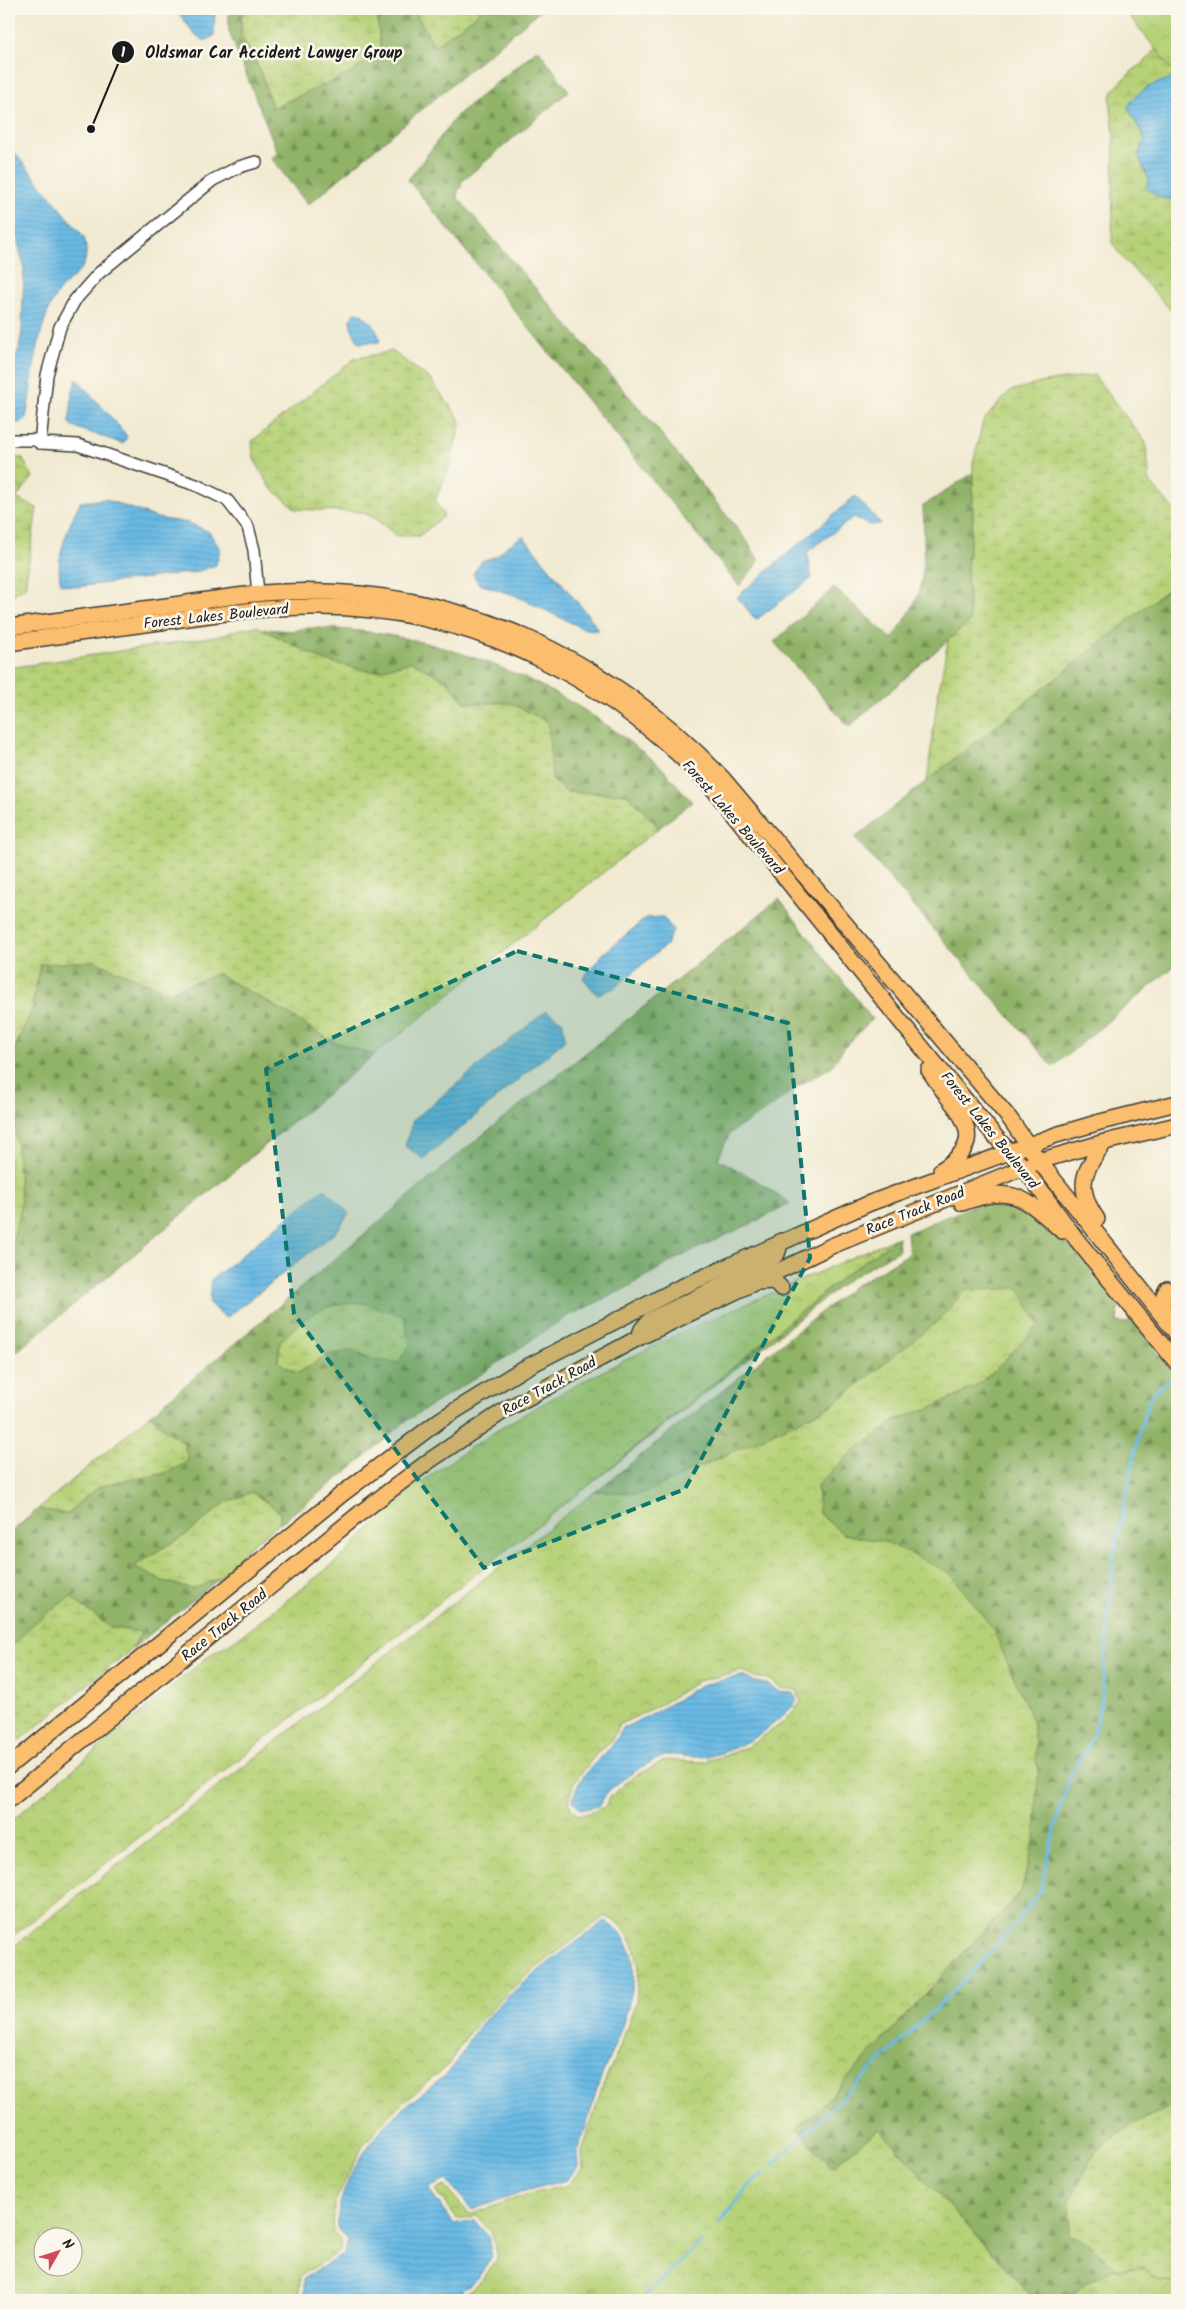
<svg xmlns="http://www.w3.org/2000/svg" width="1186" height="2309" viewBox="0 0 1186 2309" font-family="Kalam,sans-serif">
	<style>
		.forest { fill: url(#forest-firs); stroke: #566842; fill-rule: evenodd }
		.wetland { fill: url(#wetland-marsh); stroke: #69764a }
		.park { fill: url(#park-crowns); stroke: #69764a; fill-rule: evenodd }
		.water { fill: url(#water-rules); stroke: #426a80 }
		.lines { fill: none; stroke-linecap: round; stroke-linejoin: round }
		.stream { stroke: #69b9e4; stroke-width: 3 }
		.minor-casing { stroke: #3c3b37; stroke-width: 14 }
		.major-casing { stroke: #3c3b37; stroke-width: 18 }
		.minor { stroke: #fff; stroke-width: 11 }
		.major { stroke: #fbbe6e; stroke-width: 15 }
		.marked { fill: #0f766e; fill-opacity: 0.2; stroke: #0f766e; stroke-width: 4; stroke-dasharray: 10 6; stroke-linejoin: round }
		.labels { text-anchor: middle; stroke-width: 5; stroke-linejoin: round; paint-order: stroke }
		.street-label { font-size: 15px; fill: #1c1c1c; stroke: #fbf7ec }
		.leader { fill: none; stroke: #1c1c1c; stroke-width: 2 }
		.callout-dot { fill: #1c1c1c; stroke: #fbf7ec; stroke-width: 2 }
		.mark-label { font-size: 15px; text-anchor: middle; font-weight: bold; fill: #fff }
		.callout-label { font-size: 16px; text-anchor: middle; font-weight: bold; fill: #1c1c1c; stroke: #fbf7ec; stroke-width: 5; stroke-linejoin: round; paint-order: stroke }
	</style>
	<defs>
		<pattern id="forest-firs" width="22" height="20" patternUnits="userSpaceOnUse" patternTransform="scale(1.25)"><rect width="22" height="20" fill="#90b368"/><path d="M5 1l3.5 6h-7zM16 11l3.5 6h-7z" fill="#759155"/></pattern>
		<pattern id="wetland-marsh" width="20" height="14" patternUnits="userSpaceOnUse" patternTransform="scale(1.25)"><rect width="20" height="14" fill="#b6d177"/><path d="M1 5h8M5 5V1M11 12h8M15 12V8" fill="none" stroke="#9cb366"/></pattern>
		<pattern id="park-crowns" width="20" height="18" patternUnits="userSpaceOnUse" patternTransform="scale(1.25)"><rect width="20" height="18" fill="#b6d177"/><path d="M2 6a3 3 0 1 1 6 0M12 15a3 3 0 1 1 6 0" fill="none" stroke="#9cb366"/></pattern>
		<pattern id="water-rules" width="6" height="5" patternUnits="userSpaceOnUse" patternTransform="scale(1.25)"><rect width="6" height="5" fill="#69b9e4"/><path d="M0 2.5h6" fill="none" stroke="#5a9ec3"/></pattern>
	</defs>
	<rect width="100%" height="100%" fill="#fbf7ec"/>
	<filter id="ink" filterUnits="userSpaceOnUse"><feTurbulence type="fractalNoise" baseFrequency=".02" numOctaves="2"/><feDisplacementMap in="SourceGraphic" scale="10" xChannelSelector="R" yChannelSelector="G"/><feConvolveMatrix kernelMatrix="1 2 1 2 8 2 1 2 1" color-interpolation-filters="sRGB"/></filter>
	<filter id="wash" filterUnits="userSpaceOnUse"><feTurbulence type="fractalNoise" baseFrequency=".0096" numOctaves="4" result="noise"/><feDisplacementMap in="SourceGraphic" scale="20" xChannelSelector="R" yChannelSelector="G"/><feGaussianBlur stdDeviation="1.12" result="paint"/><feColorMatrix in="noise" values="0 0 0 0 0 0 0 0 0 0 0 0 0 0 0 0 0 1.4 0 .05"/><feComposite in="paint" operator="in"/></filter>
	<g filter="url(#wash)">
		<rect width="100%" height="100%" fill="#f1ead2"/>
		<g class="forest">
			<polygon points="229,9 242,9 241,35 262,74 272,108 351,73 380,50 377,9 414,9 434,46 475,16 480,9 542,9 308,205 271,158 278,153 229,32"/>
			<polygon points="538,49 569,91 460,183 462,186 458,190 457,197 658,430 747,541 759,561 739,586 408,180 458,114"/>
			<path d="M 973,473 L 973,518 L 967,569 L 970,621 L 849,727 L 774,642 L 834,588 L 892,639 C 902,624 916,606 920,588 C 926,564 924,531 923,506 Z"/>
			<polygon points="1177,582 1177,964 1053,1067 855,838"/>
			<path d="M 305,628 C 418,627 544,673 632,744 C 642,752 653,759 662,768 C 672,779 682,791 692,802 L 659,828 L 627,794 L 565,792 L 552,780 L 510,703 L 465,703 L 446,680 L 412,662 L 372,672 L 325,661 L 262,629 L 293,631 Z"/>
			<path d="M 779,899 L 872,1019 L 844,1048 L 831,1067 L 798,1086 L 770,1108 L 730,1133 L 718,1159 L 754,1179 L 790,1203 L 759,1220 L 679,1257 L 623,1290 L 564,1318 L 474,1379 L 406,1421 L 353,1467 L 279,1524 L 280,1512 L 252,1492 L 224,1504 L 186,1535 L 161,1549 L 135,1566 L 160,1580 L 193,1589 L 220,1578 L 133,1648 L 141,1632 L 111,1628 L 70,1597 L 9,1650 L 9,1534 L 38,1509 L 68,1514 C 80,1501 93,1487 111,1483 C 139,1477 165,1479 188,1460 L 183,1441 L 169,1433 L 150,1415 L 465,1149 ZM 306,1316 L 369,1359 L 354,1350 L 278,1362 L 280,1342 Z"/>
			<polygon points="94,961 168,992 217,974 270,1003 331,1041 374,1055 9,1358 9,1246 13,1241 21,1206 10,1058 32,1009 40,964"/>
			<polygon points="1006,1200 1031,1210 1046,1228 1073,1249 1119,1304 1117,1322 1127,1323 1131,1318 1177,1377 1177,2104 1133,2124 1096,2151 1070,2200 1093,2246 1116,2269 1084,2285 1068,2300 1035,2300 879,2129 832,2167 796,2128 816,2112 1021,1891 1035,1837 888,1543 843,1534 819,1514 817,1485 851,1453 898,1419 935,1406 973,1388 994,1371 1039,1325 964,1291 941,1319 833,1405 642,1494 596,1491 854,1286 907,1255 909,1251 907,1233 984,1201"/>
			<polygon points="898,1237 899,1250 849,1279 583,1490 849,1272"/>
		</g>
		<g class="wetland">
			<polygon points="242,9 377,9 380,49 351,73 272,108 262,74 241,35"/>
			<polygon points="414,9 480,9 475,16 434,46"/>
			<polygon points="1177,9 1177,76 1146,88 1128,107 1145,140 1138,155 1149,180 1147,184 1172,200 1177,198 1177,317 1121,256 1112,243 1114,134 1110,99 1114,89 1131,72 1150,57 1156,49"/>
			<polygon points="392,351 431,380 461,421 450,465 435,501 444,516 419,536 397,536 373,517 361,512 296,509 270,487 254,459 252,441 354,359"/>
			<polygon points="1094,375 1146,443 1150,482 1177,514 1177,582 927,781 937,701 948,640 970,621 967,569 973,518 973,464 983,421 1010,391 1044,382"/>
			<polygon points="9,458 22,458 33,477 16,498 37,508 25,587 9,597"/>
			<polygon points="256,626 325,661 372,672 412,662 446,680 465,703 510,703 548,722 552,780 566,792 627,794 659,828 374,1055 332,1041 270,1003 217,974 168,992 94,961 40,964 32,1009 10,1058 21,1206 13,1241 9,1246 9,668 225,635 231,631"/>
			<path d="M 363,1303 L 404,1316 L 410,1345 L 398,1363 L 369,1359 L 353,1350 L 328,1355 L 298,1373 L 278,1362 L 280,1342 C 311,1311 318,1305 363,1303 Z"/>
			<path d="M 150,1415 L 169,1433 L 183,1441 L 188,1460 C 165,1479 139,1477 111,1483 C 93,1487 80,1501 68,1514 L 38,1509 Z"/>
			<polygon points="252,1492 280,1512 279,1524 248,1547 220,1578 193,1589 160,1580 134,1567 161,1549 186,1535 224,1504"/>
			<polygon points="70,1597 111,1628 141,1632 133,1648 9,1749 9,1650 33,1624"/>
			<polygon points="1177,2104 1177,2284 1159,2281 1143,2267 1116,2269 1093,2246 1069,2235 1070,2200 1096,2151 1133,2124"/>
		</g>
		<g class="park">
			<polygon points="1124,9 1177,9 1177,76"/>
			<path d="M 898,1237 L 849,1272 L 583,1490 L 9,1939 L 9,1823 L 211,1654 C 240,1639 265,1617 291,1597 C 308,1583 327,1570 344,1555 C 365,1535 384,1512 406,1494 C 512,1410 652,1344 776,1291 L 779,1295 L 787,1286 Z"/>
			<path d="M 1019,1288 L 1039,1325 L 994,1371 L 973,1388 L 935,1406 L 898,1419 L 851,1453 L 817,1485 L 819,1514 L 843,1534 L 888,1543 L 950,1573 L 993,1629 L 1032,1720 L 1038,1773 L 1035,1837 L 1021,1891 L 816,2112 L 796,2128 L 832,2167 L 879,2129 L 1035,2300 L 459,2300 L 482,2279 L 497,2259 L 492,2233 L 477,2216 L 457,2219 L 435,2190 L 445,2186 L 468,2213 L 472,2214 L 522,2196 L 568,2185 L 583,2169 L 582,2152 L 603,2085 L 620,2047 L 636,2001 L 639,1967 L 633,1943 L 619,1923 L 605,1916 L 532,1971 L 506,1994 L 470,2031 L 448,2065 L 391,2113 L 364,2144 L 334,2204 L 333,2232 L 342,2242 L 340,2251 L 300,2276 L 299,2300 L 9,2300 L 9,1950 L 596,1491 L 642,1494 L 833,1405 L 940,1319 L 964,1291 ZM 743,1671 L 753,1677 L 769,1679 L 781,1688 L 797,1690 L 801,1702 L 784,1722 L 749,1746 L 721,1757 L 701,1762 L 666,1760 L 631,1778 L 611,1796 L 605,1807 L 589,1813 L 578,1815 L 571,1809 L 569,1803 L 573,1784 L 597,1753 L 612,1740 L 619,1725 L 661,1704 L 698,1681 ZM 42,2236 L 72,2236 L 72,2266 L 42,2266 Z"/>
			<polygon points="1143,2267 1159,2281 1177,2284 1177,2300 1068,2300 1084,2285 1112,2270"/>
		</g>
		<g class="water">
			<polygon points="175,9 215,9 214,36 207,40 202,40 194,33"/>
			<path d="M 1177,76 L 1177,198 C 1165,202 1154,195 1146,187 L 1149,180 L 1138,155 L 1145,140 L 1128,107 C 1138,88 1158,83 1177,76 Z"/>
			<path d="M 9,146 L 84,237 C 93,274 71,272 55,297 C 37,326 32,385 26,419 L 19,423 L 9,422 L 9,373 L 19,349 L 22,331 L 24,267 L 17,239 L 9,219 Z"/>
			<path d="M 359,312 L 372,323 L 380,338 L 379,342 L 359,343 C 355,336 350,327 350,319 L 355,313 Z"/>
			<path d="M 77,379 L 124,432 L 127,437 L 123,444 C 112,439 73,429 69,423 L 73,390 Z"/>
			<polygon points="855,496 881,524 868,525 854,517 807,552 812,578 756,620 737,597"/>
			<path d="M 105,499 L 157,518 L 189,523 L 209,532 L 220,549 L 216,565 L 196,572 L 76,587 L 61,584 C 54,558 69,526 80,502 Z"/>
			<polygon points="523,536 592,620 598,631 582,628 514,595 479,584 473,574 482,561 497,556 506,547"/>
			<polygon points="663,917 673,930 666,945 614,988 597,995 583,978 604,953 646,918"/>
			<polygon points="546,1011 563,1022 565,1040 424,1159 405,1146 413,1120"/>
			<polygon points="324,1188 349,1213 336,1232 226,1318 209,1303 211,1280"/>
			<path d="M 742,1676 L 752,1681 L 767,1684 L 779,1692 L 794,1693 L 797,1701 C 777,1726 733,1756 699,1757 C 689,1758 675,1753 665,1756 C 651,1760 616,1782 607,1793 C 603,1797 603,1802 598,1806 L 581,1810 L 573,1801 C 577,1770 611,1756 622,1729 L 663,1708 L 700,1685 Z"/>
			<path d="M 605,1921 C 664,1954 616,2038 599,2083 C 594,2097 591,2112 586,2127 C 584,2135 579,2143 578,2152 C 577,2157 578,2162 578,2167 L 567,2180 L 521,2192 L 472,2210 L 447,2180 L 428,2188 L 454,2224 L 474,2220 L 488,2236 L 492,2258 L 479,2276 L 453,2300 L 304,2300 L 304,2278 L 344,2254 L 348,2240 L 338,2230 C 333,2193 368,2142 393,2117 C 411,2100 434,2087 451,2069 C 461,2059 465,2044 473,2034 C 508,1989 561,1954 605,1921 Z"/>
		</g>
		<g class="lines">
			<g class="stream">
				<polyline points="772,2165 963,1982 1017,1922 1040,1891 1059,1812 1072,1772 1092,1739 1102,1698 1113,1561 1139,1433 1150,1398 1160,1386 1172,1379"/>
				<polyline points="719,2224 750,2184 763,2174"/>
				<polyline points="641,2300 701,2242"/>
			</g>
		</g>
	</g>
	<g filter="url(#ink)">
		<g class="lines">
			<g class="minor-casing">
				<g id="minor">
					<polyline points="9,440 36,440 40,443 78,445 196,485 227,500 248,527 254,550 258,594"/>
					<polyline points="40,443 47,375 60,327 75,300 99,273 213,180 239,167 256,162"/>
				</g>
			</g>
			<g class="major-casing">
				<g id="major">
					<path d="M 9,627 C 64,620 119,612 174,605 C 210,600 246,593 282,592 C 455,585 607,655 724,780 L 1010,1119 L 1039,1161 L 1177,1334"/>
					<path d="M 9,643 C 62,635 115,628 168,621 C 219,614 269,606 320,607 C 474,608 612,679 715,791 L 906,1028 L 995,1136 L 1024,1168 L 1077,1240 L 1177,1363"/>
					<path d="M 929,1070 C 937,1082 945,1094 954,1105 C 976,1134 971,1151 941,1170"/>
					<path d="M 962,1203 C 1013,1184 1024,1197 1062,1231"/>
					<path d="M 1097,1219 C 1075,1188 1083,1170 1105,1142"/>
					<polyline points="758,1282 774,1281 781,1288"/>
					<path d="M 1166,1317 C 1162,1307 1161,1299 1167,1289"/>
					<polyline points="639,1337 642,1329 650,1320 766,1264 777,1254 781,1241"/>
					<polyline points="9,1766 342,1494 440,1420 521,1370 679,1288 870,1203 1056,1135 1100,1122 1177,1103"/>
					<polyline points="9,1800 359,1514 429,1461 505,1410 638,1338 829,1247 1039,1161 1105,1142 1177,1125"/>
				</g>
			</g>
			<use href="#minor" class="minor"/>
			<use href="#major" class="major"/>
		</g>
	</g>
	<path class="marked" d="M 517,951 L 788,1023 L 810,1258 L 685,1489 L 484,1568 L 294,1314 L 266,1069 Z"/>
	<g class="labels">
		<g class="street-label">
			<text transform="translate(216 616) rotate(-6)" y="5">Forest Lakes Boulevard</text>
			<text transform="translate(733 817) rotate(49)" y="5">Forest Lakes Boulevard</text>
			<text transform="translate(990 1130) rotate(51)" y="5">Forest Lakes Boulevard</text>
			<text transform="translate(915 1211) rotate(-22)" y="5">Race Track Road</text>
			<text transform="translate(549 1386) rotate(-29)" y="5">Race Track Road</text>
			<text transform="translate(224 1625) rotate(-39)" y="5">Race Track Road</text>
		</g>
	</g>
	<path class="leader" d="M91 129L123 52"/>
	<g class="callout-dot">
		<circle cx="91" cy="129" r="5"/>
		<circle cx="123" cy="52" r="12"/>
	</g>
	<g class="mark-label">
		<text x="123" y="57">1</text>
	</g>
	<g class="callout-label">
		<text x="274" y="58">Oldsmar Car Accident Lawyer Group</text>
	</g>
	<rect width="1186" height="2309" fill="none" stroke="#fbf7ec" stroke-width="30"/>
	<g transform="translate(58 2252) rotate(51)"><circle r="24" fill="#fbf7ec" stroke="#a29f99"/>
	<path d="M0-4L9 19L0 12L-9 19Z" fill="#d1495b"/>
	<text y="-8" font-size="14" font-weight="bold" text-anchor="middle" fill="#1c1c1c">N</text>
	</g>
</svg>
